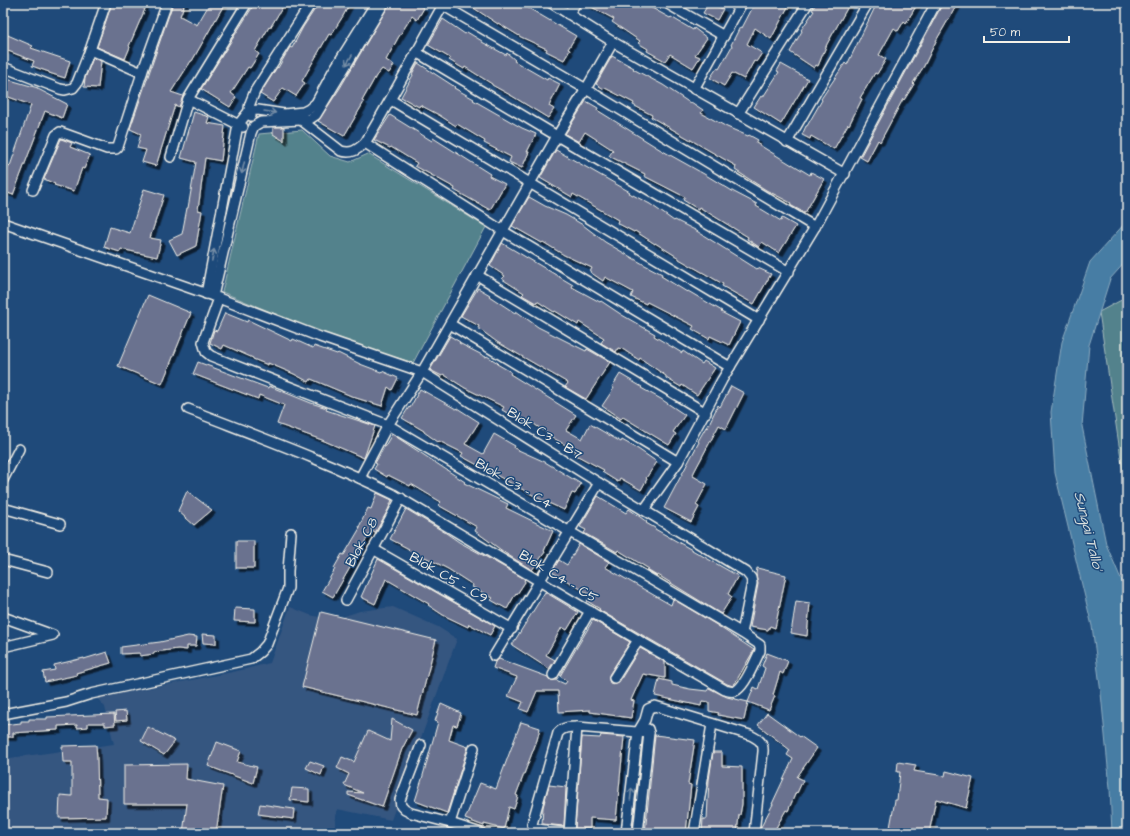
<svg xmlns="http://www.w3.org/2000/svg" width="1130" height="836" viewBox="0 0 1130 836" font-family="'Architects Daughter',sans-serif">
	<style>
		.built { fill: #365680 }
		.green { fill: #53828c; stroke: #a4baba }
		.water { fill: #477da4; stroke: #8cabbf }
		.building { fill: #6b728f; stroke: #f4f1e8; filter: url(#shadow) }
		.lines { fill: none; stroke-linecap: round; stroke-linejoin: round }
		.street-casing { stroke: #f4f1e8; stroke-width: 12 }
		.street { stroke: #1f4a7a; stroke-width: 9 }
		.oneway { stroke: #748da6 }
		.labels { text-anchor: middle; stroke-width: 3; stroke-linejoin: round; paint-order: stroke }
		.street-label { font-size: 14px; fill: #f4f1e8; stroke: #1f4a7a }
		.water-label { font-size: 15px; font-style: italic; fill: #dae0de; stroke: #1f4a7a }
	</style>
	<defs>
		<filter id="shadow"><feDropShadow dx="3.5" dy="3.5" stdDeviation="0" flood-color="#0009"/></filter>
	</defs>
	<rect width="100%" height="100%" fill="#1f4a7a"/>
	<filter id="ink" filterUnits="userSpaceOnUse"><feTurbulence type="fractalNoise" baseFrequency=".025" numOctaves="2"/><feDisplacementMap in="SourceGraphic" scale="8" xChannelSelector="R" yChannelSelector="G"/><feConvolveMatrix kernelMatrix="1 2 1 2 8 2 1 2 1" color-interpolation-filters="sRGB"/></filter>
	<g filter="url(#ink)">
		<polygon class="built" points="290,607 310,615 332,620 360,611 393,607 438,627 457,639 391,820 337,809 334,833 3,833 3,759 114,744 105,707 97,698 233,672 270,663"/>
		<g class="green">
			<polygon points="302,130 330,156 350,162 368,154 486,227 413,363 334,338 222,292 259,134"/>
			<polygon points="1127,297 1127,498 1099,312"/>
		</g>
		<polygon class="water" points="1127,221 1127,260 1110,279 1089,345 1082,426 1106,544 1127,593 1127,833 1112,833 1110,788 1101,693 1092,626 1055,473 1051,412 1062,342 1090,262"/>
		<g class="building">
			<polygon points="112,3 145,3 143,8 145,9 129,46 130,47 125,59 97,47"/>
			<polygon points="173,3 185,3 180,16 197,25 210,3 225,3 192,61 191,61 171,92 183,96 179,107 175,105 156,166 142,162 146,150 137,148 141,134 130,129"/>
			<polygon points="255,3 285,3 270,28 269,27 255,51 259,54 250,68 248,67 231,93 236,97 230,107 201,89"/>
			<polygon points="319,3 350,3 343,16 331,35 329,34 314,60 302,81 305,83 296,96 283,88 273,102 260,94 277,67 278,68 290,47 292,48 303,27"/>
			<polygon points="390,3 415,3 424,8 417,20 412,16 398,38 386,60 394,65 389,73 382,69 376,76 362,101 364,102 344,136 318,121 340,88"/>
			<polygon points="466,3 520,3 576,36 568,49 570,50 564,60 546,51 547,49 521,37 498,23 498,24"/>
			<polygon points="584,3 643,3 670,18 671,17 693,30 694,28 707,38 695,55 700,57 693,68 670,54 665,61 647,51 648,49 638,43 640,41 612,22 614,19"/>
			<polygon points="709,3 723,9 717,20 703,13"/>
			<polygon points="755,3 790,3 771,39 755,28 747,44 762,53 756,62 754,61 744,79 732,73 724,86 710,78 717,68 719,69 732,46 731,45 740,27 742,28"/>
			<polygon points="816,3 850,3 827,44 818,66 816,65 814,68 790,52 802,31 801,30 814,11 812,10"/>
			<polygon points="877,3 918,3 906,23 904,21 898,31 894,28 879,55 886,59 877,74 875,73 860,98 862,99 849,125 848,124 834,149 811,136 810,139 802,135 806,126 807,126 822,100 821,99 845,63 847,65"/>
			<polygon points="943,3 958,3 937,39 924,66 913,83 914,84 904,100 903,99 880,142 878,140 867,161 860,157"/>
			<polygon points="443,19 465,34 467,32 482,41 482,42 506,55 507,53 515,60 514,61 547,80 548,78 560,84 549,106 554,109 548,118 512,96 492,85 492,84 465,67 464,69 449,60 450,58 428,45"/>
			<polygon points="3,33 33,46 31,48 70,61 65,78 49,73 49,72 32,66 34,61 3,49"/>
			<polygon points="612,56 634,68 633,69 663,85 690,103 691,102 703,110 701,113 727,127 748,136 749,135 758,140 756,143 792,165 792,164 810,175 811,172 824,179 805,213 790,205 791,203 766,190 735,170 736,166 651,117 652,115 633,105 634,103 605,88 604,89 596,84"/>
			<polygon points="93,58 101,61 98,88 84,87 85,78"/>
			<polygon points="418,63 455,87 454,88 474,99 473,100 522,128 536,134 527,152 529,152 522,168 509,162 511,157 484,143 485,141 457,124 456,126 439,115 420,105 419,107 401,97 413,75 412,74"/>
			<polygon points="781,64 808,79 781,124 754,107 761,96 763,97 779,72 777,71"/>
			<polygon points="3,78 38,88 38,89 67,104 62,118 45,111 13,195 3,191 3,180 9,165 10,166 31,105 3,95"/>
			<polygon points="586,101 598,108 597,110 661,150 704,174 734,192 757,204 756,206 781,221 782,218 796,226 779,253 762,242 759,247 747,239 748,237 699,207 698,209 683,200 685,197 644,176 645,174 609,156 613,150 585,132 579,142 565,134"/>
			<polygon points="194,112 209,117 207,123 225,126 221,161 205,158 198,210 202,211 196,246 177,255 169,240 182,234 187,208 188,208 196,162 181,158"/>
			<polygon points="390,115 432,141 433,138 490,174 489,176 505,184 490,210 454,190 455,188 415,166 417,163 391,147 390,148 374,140"/>
			<polygon points="273,127 284,127 284,141 273,134"/>
			<polygon points="61,139 72,143 70,147 90,155 84,169 82,168 74,191 54,185 55,184 44,179"/>
			<polygon points="556,150 630,192 629,193 650,204 674,221 675,220 695,230 757,269 758,268 771,274 754,304 722,286 723,284 679,259 679,258 655,243 655,244 635,231 634,232 617,223 618,220 599,209 573,194 572,197 540,178"/>
			<polygon points="144,189 164,195 150,238 161,240 157,257 121,249 120,252 104,247 110,227 130,233"/>
			<polygon points="529,197 545,206 566,215 583,225 605,242 643,264 662,274 661,276 687,292 688,291 722,311 721,312 740,322 729,345 710,336 709,339 692,329 694,326 647,302 646,304 631,297 633,292 605,277 603,281 590,272 592,268 564,255 543,242 542,243 512,226"/>
			<polygon points="502,243 573,285 572,287 600,302 601,301 622,315 655,334 654,336 682,353 683,351 702,364 704,361 715,368 697,395 682,385 681,387 666,378 666,376 640,358 639,360 621,348 621,349 618,348 616,352 601,343 604,338 579,322 578,325 555,311 554,312 537,301 536,303 522,295 524,293 502,279 505,276 490,266"/>
			<polygon points="478,288 490,295 489,296 515,313 516,311 538,327 586,351 587,349 610,362 586,399 565,387 568,383 497,342 478,328 479,326 461,316"/>
			<polygon points="148,295 191,313 162,384 118,366"/>
			<polygon points="225,313 247,322 248,320 292,341 293,339 313,348 314,346 337,354 338,353 360,364 381,372 382,371 398,378 392,390 388,387 382,406 356,398 311,379 309,382 294,374 268,363 268,365 253,359 253,358 224,345 222,349 210,343 214,330 217,331"/>
			<polygon points="450,336 460,342 459,343 486,357 487,356 498,363 497,364 511,372 510,374 576,415 566,430 582,439 590,424 621,442 622,440 638,449 657,462 646,478 647,479 641,490 620,478 618,482 602,472 604,470 574,454 576,451 555,439 527,419 525,423 502,410 504,407 465,388 443,374 442,376 430,370"/>
			<polygon points="198,362 268,388 269,386 311,403 327,408 326,410 375,426 364,458 322,440 277,424 284,405 259,395 258,399 193,374"/>
			<polygon points="620,374 642,387 641,388 661,399 685,415 673,432 676,434 669,445 623,417 621,419 602,406 614,388 612,387"/>
			<polygon points="731,386 744,393 726,429 719,425 694,472 693,476 707,484 696,505 699,507 691,522 664,508 699,442 698,441 706,427 707,428 718,405 720,407"/>
			<polygon points="420,389 456,409 457,408 479,422 465,444 483,454 494,434 515,446 514,448 545,462 581,484 575,494 572,493 564,510 542,500 461,456 463,453 439,441 438,442 424,432 424,431 402,418 409,407 410,408"/>
			<polygon points="392,434 465,482 464,483 508,504 506,508 553,531 544,551 545,552 532,570 508,555 475,531 477,527 438,505 441,502 411,484 410,486 388,475 387,477 374,469 377,464 375,463"/>
			<polygon points="187,491 212,510 194,525 178,511"/>
			<polygon points="377,493 392,500 388,510 375,533 372,531 371,533 370,533 333,597 322,591 335,569 334,568 342,554 344,555 360,528 359,527 368,508 371,509"/>
			<polygon points="598,496 626,513 629,509 647,522 646,523 655,528 655,529 738,576 728,594 732,597 721,614 658,575 657,576 647,570 649,569 618,550 617,552 584,533 586,530 580,527"/>
			<polygon points="406,509 446,533 459,542 481,554 525,579 524,580 525,582 517,594 516,593 507,609 491,600 493,598 472,587 473,585 448,569 425,557 424,559 408,550 409,549 390,539"/>
			<rect x="236" y="541" width="18" height="27"/>
			<polygon points="579,544 609,562 605,567 671,605 673,599 715,624 754,650 735,683 733,686 727,684 599,610 600,609 587,601 591,595 552,572 559,560 567,565"/>
			<polygon points="378,559 495,626 490,635 469,624 468,627 443,615 428,605 429,604 386,579 375,604 361,597"/>
			<polygon points="757,568 786,575 775,628 770,626 768,630 750,627 758,584 756,574"/>
			<polygon points="545,592 578,612 567,630 562,627 546,655 555,660 549,669 512,645"/>
			<polygon points="796,601 810,603 807,636 791,633"/>
			<polygon points="235,608 255,609 255,622 234,621"/>
			<polygon points="321,612 436,640 417,715 302,687"/>
			<polygon points="593,620 630,642 609,675 609,680 610,683 614,684 619,682 640,648 665,662 665,678 643,674 631,700 634,701 631,718 590,712 590,710 559,712 558,691 537,691 528,712 520,709 523,702 508,696 517,677 493,668 495,662 499,659 548,677 550,680 556,680 565,684 567,681 560,676"/>
			<polygon points="202,634 216,635 216,644 203,643"/>
			<polygon points="188,636 197,637 196,646 187,646 187,650 178,649 154,652 154,654 140,656 140,653 121,654 121,647 160,642"/>
			<polygon points="107,652 111,663 76,673 77,675 45,682 43,672 55,670 54,665 84,658 84,659"/>
			<polygon points="767,653 788,661 783,674 780,672 773,695 775,696 769,710 748,702 754,687 758,689 765,668 762,666"/>
			<polygon points="659,679 672,682 672,685 690,689 707,691 709,688 727,697 748,702 744,720 718,715 719,713 709,711 709,702 702,701 701,706 655,696"/>
			<polygon points="441,704 461,713 457,726 453,725 449,740 468,747 447,813 415,801 422,779 438,722 435,721"/>
			<polygon points="126,711 127,720 116,721 115,712"/>
			<polygon points="767,713 800,737 800,736 817,748 797,777 803,780 797,793 796,792 788,811 786,810 773,833 760,833 761,827 773,804 772,804 793,759 787,755 790,750 758,725"/>
			<polygon points="114,714 115,725 105,726 105,723 88,723 88,727 77,728 77,725 58,726 58,730 13,733 13,737 3,737 3,725 21,723 21,721 29,721 29,719 47,719 47,717"/>
			<polygon points="392,719 412,730 402,749 382,807 348,795 348,792 363,793 344,785 349,774 337,768 342,757 354,762 368,731 390,741"/>
			<polygon points="521,722 540,728 537,740 516,795 518,796 514,809 509,807 504,829 484,824 484,826 465,819 480,783 496,789"/>
			<polygon points="148,727 175,741 164,755 141,741"/>
			<polygon points="601,735 624,737 616,820 590,818 590,829 575,828 582,737 600,738"/>
			<polygon points="655,735 695,740 688,784 691,785 686,833 645,833"/>
			<polygon points="217,742 241,751 237,762 257,767 253,783 208,766"/>
			<polygon points="96,745 97,759 98,797 107,798 106,817 59,818 60,795 72,796 72,762 63,762 62,746"/>
			<polygon points="713,752 722,752 722,766 742,767 742,804 740,815 739,815 737,833 702,833 703,819 707,819 709,780"/>
			<polygon points="310,761 324,766 321,775 306,768"/>
			<polygon points="898,762 916,765 914,771 945,776 946,771 973,778 966,808 936,799 929,833 889,833 895,800 897,800 900,772 897,772"/>
			<polygon points="187,764 186,779 223,786 216,833 183,833 187,804 124,804 124,765"/>
			<polygon points="549,785 566,787 564,826 542,824 543,807"/>
			<polygon points="292,788 309,789 309,802 290,800"/>
			<polygon points="260,804 294,809 293,819 258,814"/>
		</g>
		<g class="lines">
			<g class="street-casing">
				<g id="street">
					<polyline points="439,3 586,89 815,227"/>
					<polyline points="551,3 613,42 845,174"/>
					<polyline points="666,3 724,36"/>
					<path d="M 443,5 C 417,51 392,98 365,143 L 503,231 L 730,367"/>
					<polyline points="568,14 576,3"/>
					<polyline points="90,50 142,73"/>
					<polyline points="416,52 557,136 789,272"/>
					<polyline points="3,67 60,89 65,90 73,88 77,83 90,50 106,3"/>
					<polyline points="694,89 742,3"/>
					<polyline points="391,100 759,320"/>
					<polyline points="738,114 808,3"/>
					<path d="M 251,116 C 246,107 252,100 255,91 L 311,3"/>
					<path d="M 301,120 L 341,151 C 352,154 357,150 365,143"/>
					<polyline points="243,127 188,99 247,3"/>
					<polyline points="787,142 868,3"/>
					<polyline points="171,157 188,99"/>
					<polyline points="33,190 56,135 60,132 107,149 116,149 118,147 142,73 167,3"/>
					<polyline points="3,223 213,296 320,337 422,372 599,483 746,572 751,578 752,583 742,633"/>
					<polyline points="477,275 706,413"/>
					<polyline points="206,294 238,125 249,111 258,110 284,114 303,112 309,109 316,103 332,73 376,3"/>
					<polyline points="213,296 251,133 254,126 261,122 301,120 310,119 316,115 384,3"/>
					<polyline points="450,324 678,462"/>
					<path d="M 188,409 C 257,436 327,461 393,494 L 638,640 L 725,690 C 729,691 733,693 737,690 C 746,684 755,661 760,651 L 760,645 L 742,633 L 388,425 L 211,356 L 206,352 L 203,342 L 219,298"/>
					<polyline points="360,478 388,425 422,372 557,136 586,89 613,42"/>
					<polyline points="3,480 19,449"/>
					<polyline points="3,508 60,524"/>
					<polyline points="644,510 678,462 722,380 815,227 936,3"/>
					<polyline points="373,549 512,629"/>
					<polyline points="3,560 48,572"/>
					<polyline points="346,600 401,498"/>
					<polyline points="3,617 53,635 3,647"/>
					<polyline points="494,656 599,483"/>
					<polyline points="553,675 590,611"/>
					<polyline points="614,678 638,640"/>
					<polyline points="3,714 66,702 91,694 251,659 260,652 267,644 288,588 288,571 291,533"/>
					<polyline points="421,745 400,800 401,806 405,810 411,813 450,823 481,833"/>
					<polyline points="450,823 474,748"/>
					<polyline points="569,833 577,727 649,733"/>
					<path d="M 569,833 L 537,829 L 532,827 L 532,824 L 558,733 C 563,727 569,727 577,727"/>
					<path d="M 626,833 L 638,732 L 645,720 L 648,709 L 655,706 L 750,735 C 758,739 764,742 763,752 L 754,833"/>
					<polyline points="638,833 649,733 648,729"/>
					<polyline points="694,833 712,724"/>
				</g>
			</g>
			<use href="#street" class="street"/>
		</g>
		<defs><path id="oneway-shaft" d="M-6 0H5M1.5-3L5.5 0L1.5 3" fill="none" stroke-width="1.6" stroke-linecap="round" stroke-linejoin="round"/></defs>
		<g class="oneway">
			<use href="#oneway-shaft" transform="translate(349 60) rotate(121)"/>
			<use href="#oneway-shaft" transform="translate(270 112) rotate(9)"/>
			<use href="#oneway-shaft" transform="translate(243 168) rotate(103)"/>
			<use href="#oneway-shaft" transform="translate(213 255) rotate(-79)"/>
			<use href="#oneway-shaft" transform="translate(631 794) rotate(-84)"/>
		</g>
	</g>
	<g class="labels">
		<g class="street-label">
			<text transform="translate(545 433) rotate(32)" y="5">Blok C3 - B7</text>
			<text transform="translate(514 483) rotate(30)" y="5">Blok C3 - C4</text>
			<text transform="translate(361 542) rotate(-62)" y="5">Blok C8</text>
			<text transform="translate(559 576) rotate(31)" y="5">Blok C4 - C5</text>
			<text transform="translate(449 577) rotate(30)" y="5">Blok C5 - C9</text>
		</g>
		<g class="water-label">
			<text transform="translate(1089 531) rotate(76)" y="5">Sungai Tallo'</text>
		</g>
	</g>
	<rect width="1130" height="836" fill="none" stroke="#1f4a7a" stroke-width="16"/>
	<rect x="8" y="8" width="1114" height="820" fill="none" stroke="#f4f1e8" stroke-width="1.5" filter="url(#ink)"/>
	<path d="M984 36v6h85v-6" fill="none" stroke="#f4f1e8" stroke-width="2"/>
	<text x="990" y="36" font-size="12" fill="#f4f1e8" stroke="#1f4a7a" stroke-width="3" paint-order="stroke">50 m</text>
</svg>
